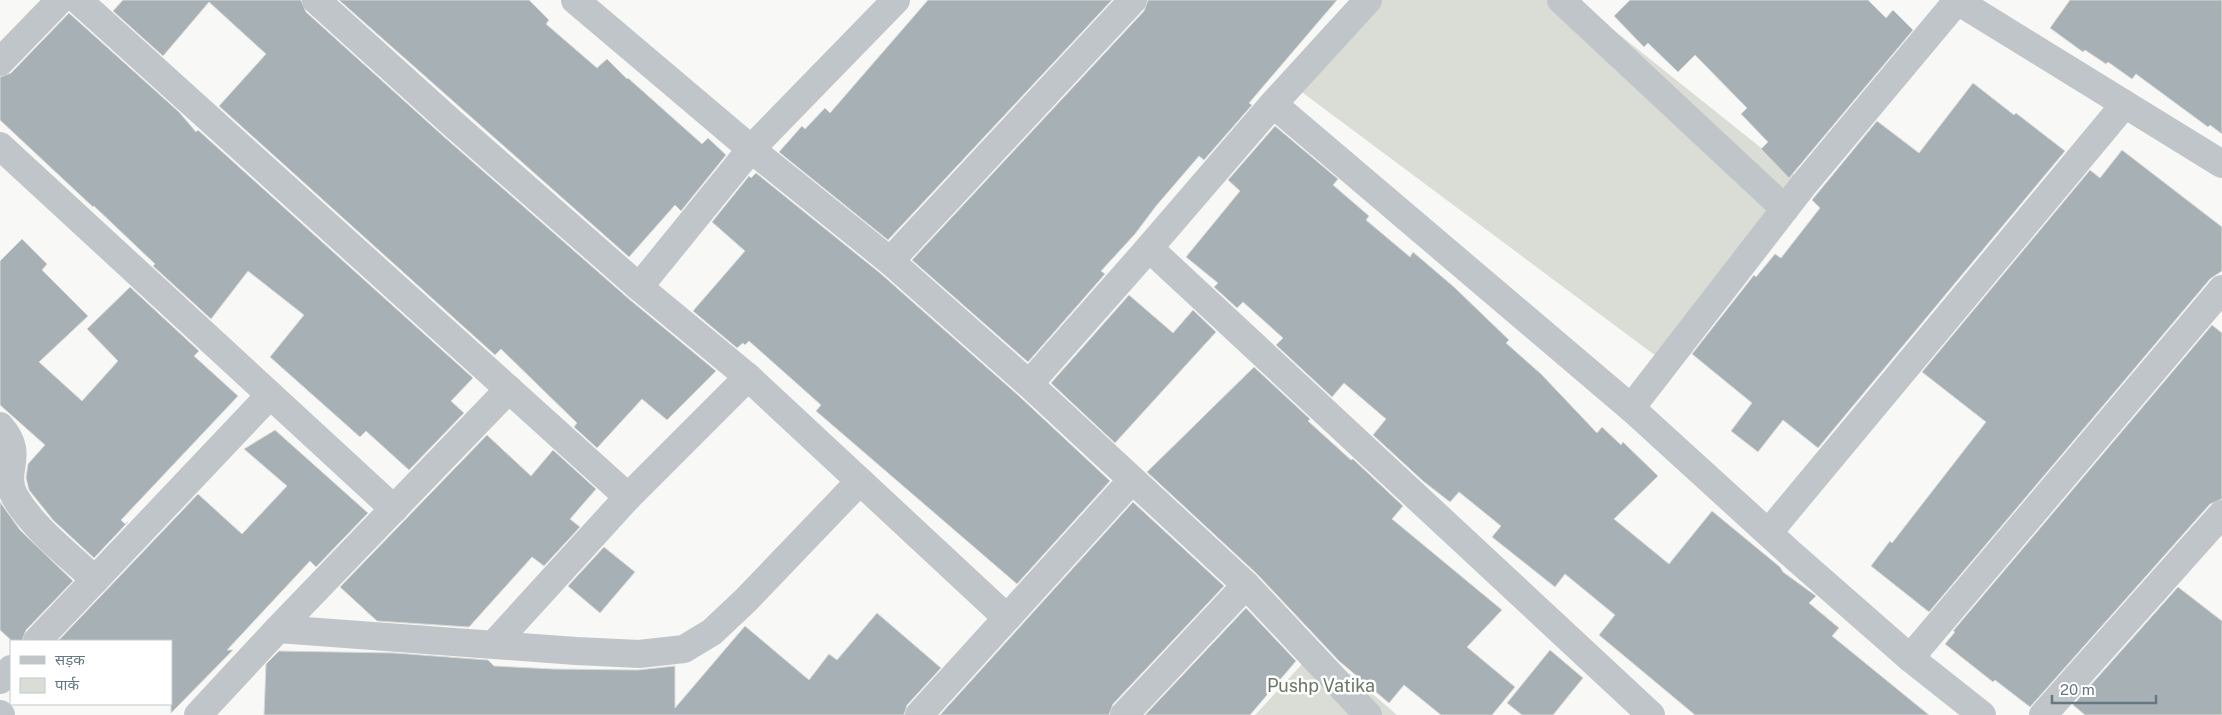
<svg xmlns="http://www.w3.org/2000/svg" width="2222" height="715" viewBox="0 0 2222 715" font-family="'Public Sans','Noto Sans Devanagari',sans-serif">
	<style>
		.green { fill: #d9ddd5 }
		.building { fill: #a7b1b5; stroke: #dadad8 }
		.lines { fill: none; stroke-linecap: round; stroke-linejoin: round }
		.minor { stroke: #bfc5c8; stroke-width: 28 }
		.labels { text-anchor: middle; stroke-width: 5; stroke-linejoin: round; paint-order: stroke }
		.park-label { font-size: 18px; fill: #6a7863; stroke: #fff }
	</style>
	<rect width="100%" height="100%" fill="#f8f8f6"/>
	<g class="green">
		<polygon points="1368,0 1576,0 1805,183 1664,362 1291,84"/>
		<polygon points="1318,647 1397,715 1255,715"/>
	</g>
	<g class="building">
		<polygon points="123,0 301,0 306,12 442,135 629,299 716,371 667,420 642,399 597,448 574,427 577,423 501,349 495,355 219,106 266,54 209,2 163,56 113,11"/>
		<polygon points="339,0 529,0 549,20 546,24 597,68 607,59 627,79 628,78 702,144 708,138 726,155 681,211 675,205 629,257"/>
		<polygon points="928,0 1112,0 888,240 779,152 802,126 805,129 825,108 830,113"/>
		<polygon points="1148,0 1337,0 1249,103 1252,105 1204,160 1199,156 1156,206 1135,234 1101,271 1105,274 1028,362 912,260 1144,11"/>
		<polygon points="1630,0 1868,0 1886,18 1893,10 1913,30 1789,178 1761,149 1768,142 1741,114 1747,108 1695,55 1678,72 1648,43 1644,47 1614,16"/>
		<polygon points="2070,0 2222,0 2222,134 2210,125 2208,127 2136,74 2132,79 2108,62 2106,64 2085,50 2083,52 2050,28"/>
		<polygon points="69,13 179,112 196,132 198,130 473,378 451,401 464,413 409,470 366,431 360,437 270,357 304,315 248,271 211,319 153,266 155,264 94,206 93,207 0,120 0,77 11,73"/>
		<polygon points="1973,83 2014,115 2016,113 2065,151 1818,448 1783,420 1758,452 1731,431 1752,403 1692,354 1754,275 1756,277 1775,254 1781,258 1820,208 1812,200 1877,121 1919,153"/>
		<polygon points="1275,126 1338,179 1333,185 1369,216 1366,220 1410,257 1413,252 1454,287 1509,340 1506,343 1541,374 1597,433 1602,427 1621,445 1623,442 1658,476 1614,519 1669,564 1712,511 1780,567 1783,572 1816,596 1809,603 1839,628 1832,636 1929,715 1695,715 1599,635 1615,615 1565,574 1555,587 1492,537 1501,526 1459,492 1450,502 1423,481 1373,435 1386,419 1344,383 1332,397 1276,345 1283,338 1243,302 1237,308 1214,287 1218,283 1186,257 1240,191 1228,180"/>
		<polygon points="2122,150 2222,227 2222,271 2210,279 1929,612 1871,566 1890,541 1892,543 1986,422 1922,372 2090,170 2100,178"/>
		<polygon points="756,173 880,273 1019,396 1110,481 1017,584 816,411 821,405 749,341 745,345 743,343 737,348 693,311 745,251 712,222 749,176 751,178"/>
		<polygon points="22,239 47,264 42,270 88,316 39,362 82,401 118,361 87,329 130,287 199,351 194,356 238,396 121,520 125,524 128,522 94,558 53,520 29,490 26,478 28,464 45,445 0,405 0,261"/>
		<polygon points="1129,295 1173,333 1193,310 1216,332 1115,443 1051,383"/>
		<polygon points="2212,325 2222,333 2222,499 2210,504 2030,707 1995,680 1993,682 1945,644 1955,632 1953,631"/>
		<polygon points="1254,367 1310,419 1308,421 1351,460 1353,459 1403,506 1392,519 1502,610 1467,647 1515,687 1492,715 1441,715 1404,685 1389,703 1339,661 1257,574 1147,472"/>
		<polygon points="275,430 368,513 316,567 310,561 227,650 233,650 171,713 171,641 58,641 198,494 242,534 287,486 244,449"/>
		<polygon points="487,435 531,476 553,450 596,489 570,519 580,527 544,566 532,557 469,627 377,621 340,587"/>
		<polygon points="0,502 20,530 73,581 26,630 22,641 12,641 0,630"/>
		<polygon points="1133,502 1224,586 1113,704 1109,715 940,715"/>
		<polygon points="604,547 635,572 600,613 568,586"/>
		<polygon points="2178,587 2222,621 2222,715 2085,715 2073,705"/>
		<polygon points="1246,608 1296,661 1250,715 1145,715"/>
		<polygon points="877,613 941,668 907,705 904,715 264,715 266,664 279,651 395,653 488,660 494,666 553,669 638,670 675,666 675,708 745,626 809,680 829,654 837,660"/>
		<polygon points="1550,650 1583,678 1553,715 1522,715 1507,703"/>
	</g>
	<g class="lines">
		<g class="minor">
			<polyline points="78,0 628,497"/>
			<polyline points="316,0 452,123 639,287 748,377 1007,618"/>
			<polyline points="575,0 751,149 890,261 1029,384"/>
			<polyline points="1368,0 1273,104 1149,248 1651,715"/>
			<polyline points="1561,0 1785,209"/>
			<polyline points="1956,0 2222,164"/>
			<polyline points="0,62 60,0"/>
			<polyline points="1273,104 1631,408"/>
			<polyline points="0,146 394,509"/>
			<polyline points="1149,248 1029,384 1246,585 1368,715"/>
			<polyline points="890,261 1133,0"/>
			<polyline points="639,287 751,149 896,0"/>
			<path d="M 0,426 C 27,456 0,470 15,497 C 34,529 68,554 95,580"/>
			<polyline points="1769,532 2124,105"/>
			<polyline points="278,629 576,651 639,654 684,649 712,632 746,600 860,481"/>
			<polyline points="37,641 270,395"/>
			<polyline points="494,644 628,497 748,377"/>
			<polyline points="1910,658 1789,552 1631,408 1805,183 1957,1"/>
			<polyline points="0,680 11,669"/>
			<polyline points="0,714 1,715"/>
			<polyline points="198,715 278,629 509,389"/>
			<polyline points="919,715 1132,480"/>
			<polyline points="1124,715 1246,585"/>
			<polyline points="1982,715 1910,658 2222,289"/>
			<polyline points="2043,715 2222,514"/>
		</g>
	</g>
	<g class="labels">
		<g class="park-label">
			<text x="1321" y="692">Pushp Vatika</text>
		</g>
	</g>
	<rect x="10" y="640" width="162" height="65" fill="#ffffff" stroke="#c1c9cc"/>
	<rect x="20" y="656" width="25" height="8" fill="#bfc5c8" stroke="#c1c9cc"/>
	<text x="55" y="665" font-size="15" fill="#657880">सड़क</text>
	<rect x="20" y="678" width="25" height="15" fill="#d9ddd5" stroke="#c1c9cc"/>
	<text x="55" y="690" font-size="15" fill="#657880">पार्क</text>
	<path d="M2052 695v8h104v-8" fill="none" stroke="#657880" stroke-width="2.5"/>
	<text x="2060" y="695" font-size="15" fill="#657880" stroke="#ffffff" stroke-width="4" paint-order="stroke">20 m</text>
</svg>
